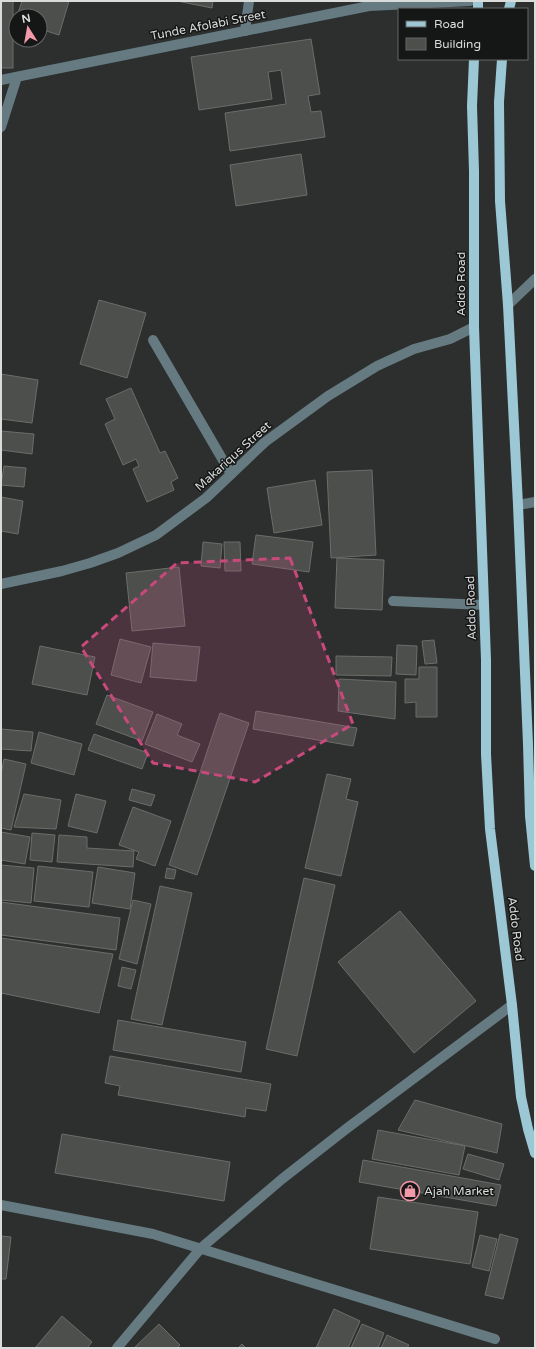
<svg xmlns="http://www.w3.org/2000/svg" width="536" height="1349" viewBox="0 0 536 1349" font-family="'Varela Round',sans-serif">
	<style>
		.building { fill: #4d4f4d; stroke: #6b6d6b }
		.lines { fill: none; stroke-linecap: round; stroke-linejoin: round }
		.minor { stroke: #667b81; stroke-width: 10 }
		.major { stroke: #9bc8d4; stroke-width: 10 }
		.marked { fill: #c8497b; fill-opacity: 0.2; stroke: #c8497b; stroke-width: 3; stroke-dasharray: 8 5; stroke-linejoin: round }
		.labels { text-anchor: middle; stroke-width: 3; stroke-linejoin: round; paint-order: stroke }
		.street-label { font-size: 12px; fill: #dadcdb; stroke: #151616 }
		.poi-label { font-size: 12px; fill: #dadcdb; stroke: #151616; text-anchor: start }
	</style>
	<rect width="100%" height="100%" fill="#2c2f2e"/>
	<g class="building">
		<rect x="1" y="1" width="12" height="67"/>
		<polygon points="22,1 69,1 59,35 40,29 40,16 17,16"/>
		<polygon points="177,1 213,1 212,8"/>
		<polygon points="311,39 320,94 308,96 311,112 321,111 325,137 230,151 225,113 286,104 281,70 268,72 272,99 199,110 191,57"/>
		<polygon points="301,154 307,195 236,206 230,165"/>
		<polygon points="99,300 146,313 127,378 80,364"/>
		<polygon points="1,374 38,380 32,423 1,419"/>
		<polygon points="131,388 160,453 165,451 178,478 171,482 174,490 147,502 133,469 139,466 136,459 123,465 105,424 115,419 106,399"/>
		<polygon points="1,431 34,434 32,454 1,450"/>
		<polygon points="4,466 26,468 24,487 1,485"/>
		<polygon points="372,470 376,555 331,558 327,472"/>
		<polygon points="315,480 322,525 274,533 267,488"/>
		<polygon points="1,497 23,501 18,534 1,531"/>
		<polygon points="256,535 313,542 309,572 252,564"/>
		<polygon points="203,542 222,544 220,568 201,566"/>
		<polygon points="224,542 240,542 241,571 225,571"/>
		<polygon points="337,558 384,560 382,610 335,608"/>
		<polygon points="179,567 185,626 132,631 126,573"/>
		<polygon points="120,639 151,647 141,683 111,675"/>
		<polygon points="434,640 437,663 425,664 422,641"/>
		<polygon points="153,643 200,647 196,681 150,677"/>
		<polygon points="397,645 417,646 416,675 396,674"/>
		<polygon points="40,646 95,657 87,695 32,684"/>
		<polygon points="336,656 392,657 391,676 336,675"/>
		<polygon points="419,667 437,667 437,717 416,717 416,702 405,703 405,679 419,679"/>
		<polygon points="339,679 396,682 395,719 338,711"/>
		<polygon points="107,695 153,712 142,741 96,724"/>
		<polygon points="256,711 357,728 353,746 253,729"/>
		<polygon points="220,713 249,723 197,875 169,865"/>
		<polygon points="157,714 182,724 177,735 200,744 192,762 145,744"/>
		<polygon points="1,729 33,732 31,751 1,749"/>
		<polygon points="39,732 82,744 74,775 31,763"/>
		<polygon points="94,734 148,753 142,769 88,750"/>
		<polygon points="4,759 26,764 11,830 1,828 1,774"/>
		<polygon points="327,774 351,779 346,799 358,802 341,876 305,868"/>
		<polygon points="132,789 155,795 151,806 129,800"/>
		<polygon points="24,794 61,800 56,829 14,827"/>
		<polygon points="76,794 106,801 97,833 68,826"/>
		<polygon points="133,807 171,821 155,866 136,859 139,852 119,845"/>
		<polygon points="1,832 30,837 25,864 1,860"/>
		<polygon points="32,833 55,835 52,862 30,860"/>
		<polygon points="59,835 87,837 87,848 134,851 133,867 57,862"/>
		<polygon points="1,865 34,868 31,903 1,900"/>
		<polygon points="38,866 93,872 89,907 34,901"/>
		<polygon points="98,867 135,873 130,909 92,903"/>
		<polygon points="167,868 176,870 174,879 165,878"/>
		<polygon points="304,878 335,885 297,1056 266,1049"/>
		<polygon points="160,886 192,893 162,1025 131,1019"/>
		<polygon points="133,900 151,904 137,964 119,959"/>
		<polygon points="1,902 120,918 116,950 1,935"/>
		<polygon points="400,911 476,1001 414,1053 338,962"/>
		<polygon points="1,938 113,954 99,1013 1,993"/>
		<polygon points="122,967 136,970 131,989 118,986"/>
		<polygon points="118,1020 246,1042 241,1072 113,1050"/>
		<polygon points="110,1056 271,1084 266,1111 246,1108 245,1117 118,1095 120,1086 105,1083"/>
		<polygon points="415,1100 502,1124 497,1153 398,1130"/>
		<polygon points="378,1130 465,1146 459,1175 372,1159"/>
		<polygon points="62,1134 230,1162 224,1201 55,1173"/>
		<polygon points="468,1154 504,1164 499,1180 463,1169"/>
		<polygon points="363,1160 501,1185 496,1206 359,1182"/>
		<polygon points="378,1197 478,1212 470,1264 370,1249"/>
		<polygon points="500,1234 518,1239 503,1299 485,1295"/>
		<polygon points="480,1235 497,1239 489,1271 472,1267"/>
		<polygon points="1,1236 11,1237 6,1279 1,1279"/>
		<polygon points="334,1309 360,1321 348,1348 316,1348"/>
		<polygon points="62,1316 92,1342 87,1348 35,1348"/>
		<polygon points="159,1324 180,1345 177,1348 134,1348"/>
		<polygon points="362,1324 384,1333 378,1348 351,1348"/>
		<polygon points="387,1335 409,1345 407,1348 381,1348"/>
		<polygon points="242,1344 246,1348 238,1348"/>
	</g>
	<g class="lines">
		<g class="minor">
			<polyline points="245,31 249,1"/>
			<polyline points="1,80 369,6 470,1"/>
			<polyline points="1,127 17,77"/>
			<polyline points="508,305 535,279"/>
			<polyline points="153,340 231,474"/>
			<polyline points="518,505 535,502"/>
			<polyline points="1,584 62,571 90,563 118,553 156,535 206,498 265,442 328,396 377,366 414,349 450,339 474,327"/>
			<polyline points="393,601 484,605"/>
			<polyline points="1,1205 153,1234 495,1339"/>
			<polyline points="117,1348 201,1248 282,1179 346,1129 512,1005"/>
		</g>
		<g class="major">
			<polyline points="478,9 478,1"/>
			<polyline points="509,9 511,1"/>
			<polyline points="474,59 472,106 474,171 474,327 486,660 486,754 490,829 512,1005 521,1097 528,1129 535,1153"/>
			<polyline points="502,59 499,102 500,201 508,305 518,505 528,744 530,816 535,866"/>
		</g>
	</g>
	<path class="marked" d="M 290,558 L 353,724 L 255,782 L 153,763 L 81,647 L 177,563 Z"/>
	<defs>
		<g id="shop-ring" transform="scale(1)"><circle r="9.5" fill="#151616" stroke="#f39aa8" stroke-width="1.5"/><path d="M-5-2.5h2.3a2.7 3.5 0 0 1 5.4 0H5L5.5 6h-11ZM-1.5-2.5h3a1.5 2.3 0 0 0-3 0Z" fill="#f39aa8"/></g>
	</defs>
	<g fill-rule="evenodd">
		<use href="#shop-ring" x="410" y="1191"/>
	</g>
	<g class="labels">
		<g class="street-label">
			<text transform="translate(208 25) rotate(-11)" y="4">Tunde Afolabi Street</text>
			<text transform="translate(461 284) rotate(-90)" y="4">Addo Road</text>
			<text transform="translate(233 456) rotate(-42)" y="4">Makariqus Street</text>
			<text transform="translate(471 608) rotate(-92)" y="4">Addo Road</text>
			<text transform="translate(516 929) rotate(83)" y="4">Addo Road</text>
		</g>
		<g class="poi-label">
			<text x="424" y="1195">Ajah Market</text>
		</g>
	</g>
	<rect width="536" height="1349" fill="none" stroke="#dadcdb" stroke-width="4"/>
	<rect x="398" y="8" width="130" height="52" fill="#151616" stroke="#646565"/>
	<rect x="406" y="21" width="20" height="6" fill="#9bc8d4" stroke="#646565"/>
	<text x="434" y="28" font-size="12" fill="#dadcdb">Road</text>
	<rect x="406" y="38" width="20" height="12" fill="#4d4f4d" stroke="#646565"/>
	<text x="434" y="48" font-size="12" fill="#dadcdb">Building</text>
	<g transform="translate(28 28) rotate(349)"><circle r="19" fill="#151616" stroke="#646565"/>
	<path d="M0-3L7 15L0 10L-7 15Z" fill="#f39aa8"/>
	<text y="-6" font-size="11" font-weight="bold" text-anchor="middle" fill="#dadcdb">N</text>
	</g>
</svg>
